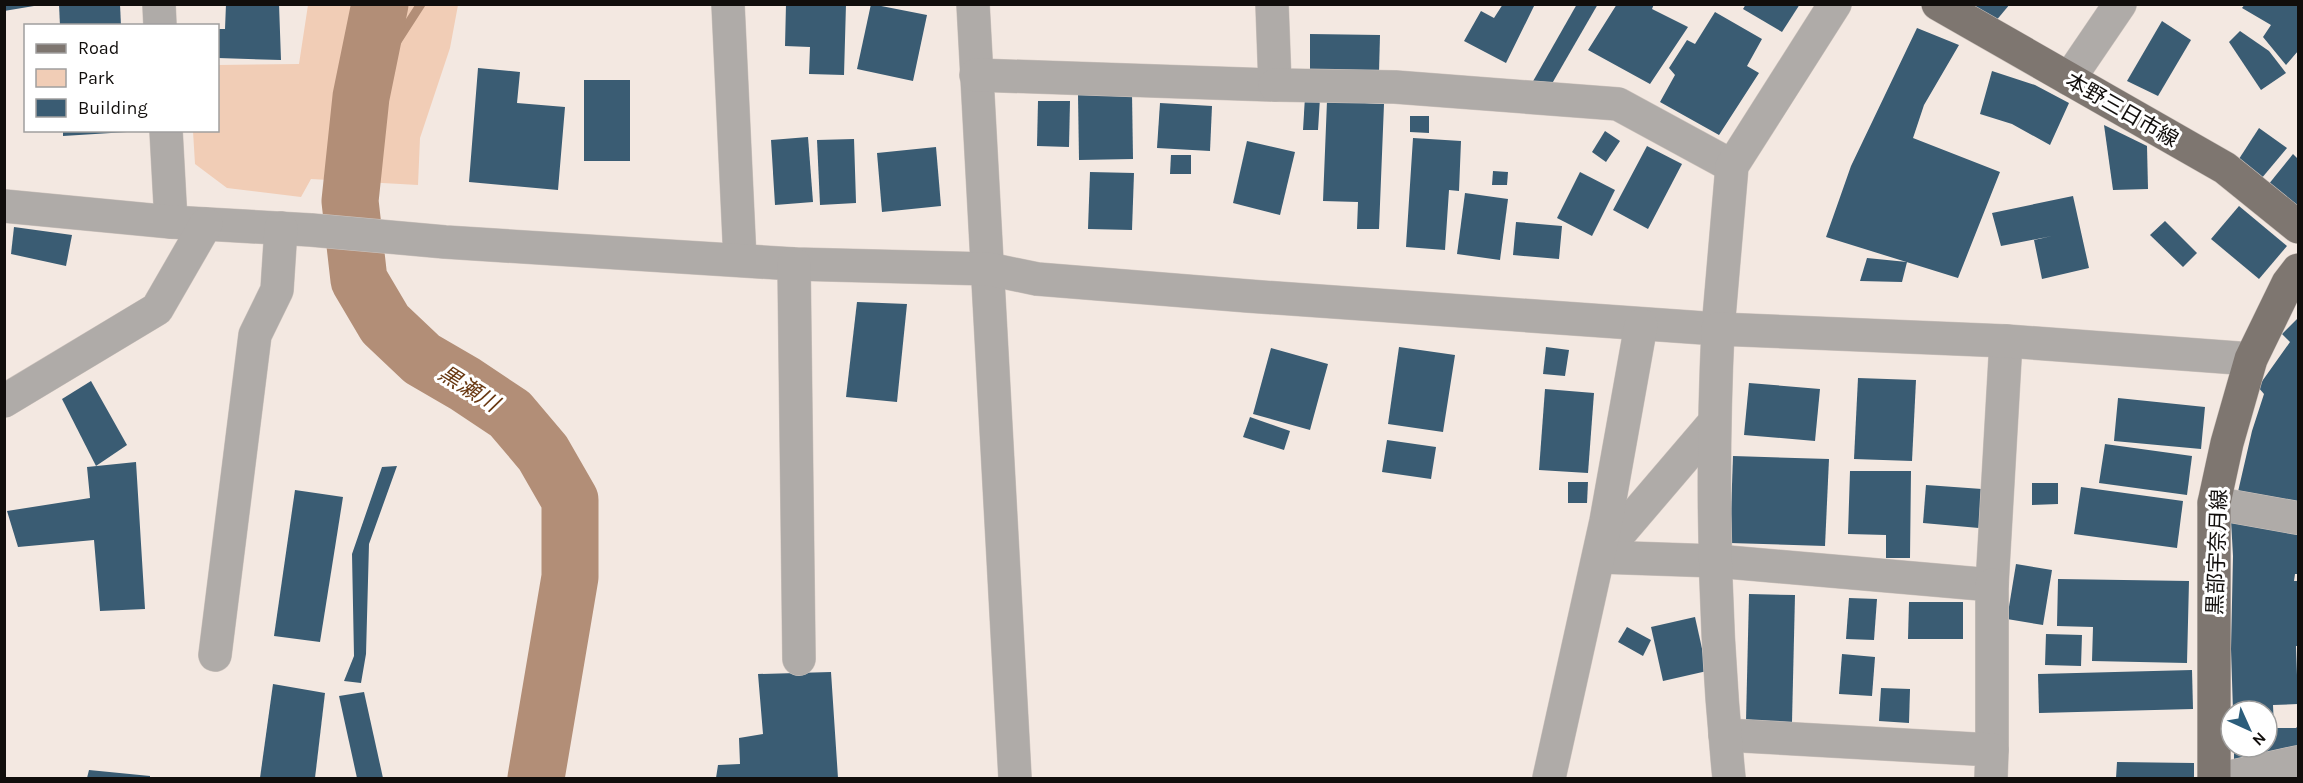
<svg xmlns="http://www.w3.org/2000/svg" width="2303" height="783" viewBox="0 0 2303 783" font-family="Karla,'Noto Sans JP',sans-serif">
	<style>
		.green { fill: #f1cdb6 }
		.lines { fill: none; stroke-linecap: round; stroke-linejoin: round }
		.stream { stroke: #b28e77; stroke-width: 9 }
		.river { stroke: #b28e77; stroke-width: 57 }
		.building { fill: #3a5c73 }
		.minor-casing { stroke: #cfc5bf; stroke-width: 34 }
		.major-casing { stroke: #cfc5bf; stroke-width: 34 }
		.minor { stroke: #afaba8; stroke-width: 33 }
		.major { stroke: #7e7670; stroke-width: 33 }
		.labels { text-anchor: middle; stroke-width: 6; stroke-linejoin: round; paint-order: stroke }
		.street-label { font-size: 21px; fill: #110e0c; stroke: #fff }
		.water-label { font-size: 22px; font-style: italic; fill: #693913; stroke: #fff }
	</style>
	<rect width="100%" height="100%" fill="#f3e8e1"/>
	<polygon class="green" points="308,5 458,5 450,48 420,138 418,185 311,179 301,197 227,188 195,164 193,131 218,130 218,65 299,64"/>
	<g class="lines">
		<polyline class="stream" points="361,97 421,4"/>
		<polyline class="river" points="380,4 361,97 350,201 359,280 385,324 422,359 465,384 510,414 543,453 570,500 570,577 536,778"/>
	</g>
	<g class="building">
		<polygon points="4,4 34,4 34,6 4,11"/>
		<polygon points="59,4 120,4 121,26 60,26"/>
		<polygon points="226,4 279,4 281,60 218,58 218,29 225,29"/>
		<polygon points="786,4 846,4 844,75 809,74 810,47 785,46"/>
		<polygon points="871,4 927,15 913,81 857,69"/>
		<polygon points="1503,4 1535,4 1506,63 1464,41 1481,11 1494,18"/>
		<polygon points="1577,4 1598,4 1550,87 1532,83"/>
		<polygon points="1617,4 1654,4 1652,9 1688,27 1650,84 1588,50"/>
		<polygon points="1746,4 1800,4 1782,32 1743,9"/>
		<polygon points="1972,4 2010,4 1995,22"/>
		<polygon points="2245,4 2298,4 2298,51 2286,65 2263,37 2271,25 2242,8"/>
		<polygon points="1715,12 1762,39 1747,66 1759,73 1719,135 1660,102 1675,75 1669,68 1687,40 1695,44"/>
		<polygon points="2162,21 2191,40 2158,96 2127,81"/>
		<polygon points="1917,28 1959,45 1924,105 1913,138 2000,172 1958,278 1826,237 1851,166"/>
		<polygon points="2240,31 2269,51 2286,73 2261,90 2229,42"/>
		<polygon points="1310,34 1380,35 1379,72 1310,71"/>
		<polygon points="478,68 520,72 517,103 565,107 558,190 469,182"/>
		<polygon points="1992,71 2035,85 2069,103 2050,145 2012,124 1980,114"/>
		<rect x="584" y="80" width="46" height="81"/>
		<polygon points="1132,93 1133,159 1079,160 1078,94"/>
		<polygon points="1305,97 1320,98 1318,130 1303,130"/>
		<polygon points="1038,101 1070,101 1069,147 1037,146"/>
		<polygon points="1327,101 1384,104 1379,229 1357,229 1358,202 1323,201"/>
		<polygon points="1160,103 1212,106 1210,151 1157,148"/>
		<polygon points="1410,116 1429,116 1429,133 1410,132"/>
		<polygon points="2104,125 2147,146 2148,189 2113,190"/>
		<polygon points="2259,128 2287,148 2261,179 2237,162"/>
		<polygon points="63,130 127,130 127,132 63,136"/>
		<polygon points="1605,131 1620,141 1606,162 1592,152"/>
		<polygon points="808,137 813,202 775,205 771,140"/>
		<polygon points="1413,138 1461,141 1459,191 1449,190 1445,250 1406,247"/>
		<polygon points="854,139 856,203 820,205 817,140"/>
		<polygon points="1247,141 1295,152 1280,215 1233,203"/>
		<polygon points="1647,146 1682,164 1648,229 1613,210"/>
		<polygon points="936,147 941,206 882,212 877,153"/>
		<polygon points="2293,154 2298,159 2297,206 2268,185"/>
		<polygon points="1171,155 1191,155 1191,174 1170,174"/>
		<polygon points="1493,171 1508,172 1507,185 1492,185"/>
		<polygon points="1090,172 1134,173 1132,230 1088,229"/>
		<polygon points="1580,172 1615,190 1592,236 1557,218"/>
		<polygon points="1465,193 1508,199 1500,260 1457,254"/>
		<polygon points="2073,196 2089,268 2042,279 2034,240 2052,236 2001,246 1992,213"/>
		<polygon points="2239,206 2287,246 2259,279 2211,239"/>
		<polygon points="2165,221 2197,253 2183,267 2150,235"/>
		<polygon points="1516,222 1562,226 1559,259 1513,255"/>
		<polygon points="14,227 72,235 66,266 11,254"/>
		<polygon points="1867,258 1907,262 1902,282 1860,281"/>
		<polygon points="857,302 907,304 897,402 846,397"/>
		<polygon points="2298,318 2298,507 2237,496 2252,431 2264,394 2258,387 2290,342 2282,334"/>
		<polygon points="1399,347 1455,355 1443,432 1388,424"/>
		<polygon points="1546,347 1569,350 1565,376 1543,374"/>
		<polygon points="1271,348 1328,364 1310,430 1253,414"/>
		<polygon points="1858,378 1916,380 1912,461 1854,459"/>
		<polygon points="91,381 127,445 96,466 62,399"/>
		<polygon points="1749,383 1820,389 1815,441 1744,435"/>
		<polygon points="1545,389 1594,393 1588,473 1539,470"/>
		<polygon points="2118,398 2205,407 2201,449 2114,441"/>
		<polygon points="1250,417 1290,431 1284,450 1243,437"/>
		<polygon points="1387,440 1436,447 1431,479 1382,472"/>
		<polygon points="2105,444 2192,456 2187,495 2099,483"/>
		<polygon points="1733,456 1829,459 1825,546 1730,543"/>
		<polygon points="136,462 145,609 100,611 94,540 18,547 7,511 90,498 87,467"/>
		<polygon points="397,466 369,544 366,654 361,683 344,681 354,656 352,554 382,467"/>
		<polygon points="1850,471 1911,471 1910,558 1886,558 1886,535 1848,534"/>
		<polygon points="1568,482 1588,482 1587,503 1568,503"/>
		<polygon points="2032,483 2058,483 2058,504 2032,505"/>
		<polygon points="1926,485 1982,489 1979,528 1923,523"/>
		<polygon points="2081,487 2183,501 2177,548 2074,534"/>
		<polygon points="295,490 343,497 320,642 274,636"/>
		<polygon points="2231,520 2298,526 2298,574 2295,574 2294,581 2298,581 2298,646 2296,646 2298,704 2273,705 2274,728 2296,728 2298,726 2298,755 2234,761 2234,747 2267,747 2267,711 2233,711 2231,649 2233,556"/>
		<polygon points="2016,564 2052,570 2043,625 2007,619"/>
		<polygon points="2058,579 2189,581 2187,663 2092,661 2093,627 2057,626"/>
		<polygon points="1749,594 1795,595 1792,722 1746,721"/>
		<polygon points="1849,598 1877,599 1874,640 1846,639"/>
		<polygon points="1909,602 1963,602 1963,639 1908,639"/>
		<polygon points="1695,617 1707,671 1663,681 1651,627"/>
		<polygon points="1627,627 1651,640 1643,656 1618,642"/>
		<polygon points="2046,634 2082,635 2081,666 2045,665"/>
		<polygon points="1842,654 1875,657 1872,696 1839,694"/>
		<polygon points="2192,670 2193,709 2039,713 2038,674"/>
		<polygon points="831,672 838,778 716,778 718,765 740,764 739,738 763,734 758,674"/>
		<polygon points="273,684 325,693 315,778 260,778"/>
		<polygon points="1881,688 1910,689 1909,723 1879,721"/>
		<polygon points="364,692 383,778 357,778 339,696"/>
		<polygon points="2117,762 2194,763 2194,778 2116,778"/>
		<polygon points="89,770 150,776 150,778 87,778"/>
	</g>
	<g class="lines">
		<g class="minor-casing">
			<g id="minor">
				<polyline points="159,4 160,26"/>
				<polyline points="728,4 740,260"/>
				<polyline points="973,4 1015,778"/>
				<polyline points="976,75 1275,85 1272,4"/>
				<polyline points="2069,79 2120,4"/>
				<polyline points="1275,85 1395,87 1618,104 1732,166"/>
				<polyline points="166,130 171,222"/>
				<polyline points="4,206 171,222 311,230 445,242 794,264 989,269 1037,279 1248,296 1718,329 1732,166 1835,4"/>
				<polyline points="794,264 799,659"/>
				<polyline points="4,401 157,309 206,224"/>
				<polyline points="2214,503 2298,518"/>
				<polyline points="1601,555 1713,424"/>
				<polyline points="1599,557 1716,561 1992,585 2006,341"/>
				<polyline points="1992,585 1992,750"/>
				<polyline points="215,655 255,335 277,290 281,228"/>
				<polyline points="1725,735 1992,750 1991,778"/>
				<polyline points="1549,778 1606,521 1641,325"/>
				<path d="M 1729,778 C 1714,630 1711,478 1718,329 L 2006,341 L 2251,359"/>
				<polyline points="2225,778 2298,762"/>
			</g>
		</g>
		<g class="major-casing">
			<g id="major">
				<polyline points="1938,4 2225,168 2298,227"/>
				<polyline points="2214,778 2214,503 2227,443 2251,359 2288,283 2298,270"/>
			</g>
		</g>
		<use href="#minor" class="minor"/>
		<use href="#major" class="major"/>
	</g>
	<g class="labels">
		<g class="street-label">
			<text transform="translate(2122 110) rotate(30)" y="7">本野三日市線</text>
			<text transform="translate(2217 552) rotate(-88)" y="7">黒部宇奈月線</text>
		</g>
		<g class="water-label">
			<text transform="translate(469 388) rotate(32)" y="8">黒瀬川</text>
		</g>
	</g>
	<rect width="2303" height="783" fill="none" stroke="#110e0c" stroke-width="12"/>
	<rect x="24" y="24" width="195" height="108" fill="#ffffff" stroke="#a09f9e" stroke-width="1.5"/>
	<rect x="36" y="44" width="30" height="9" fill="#7e7670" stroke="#a09f9e" stroke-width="1.5"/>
	<text x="78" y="54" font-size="18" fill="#110e0c">Road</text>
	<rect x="36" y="69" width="30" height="18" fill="#f1cdb6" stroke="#a09f9e" stroke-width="1.5"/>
	<text x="78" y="84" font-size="18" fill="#110e0c">Park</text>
	<rect x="36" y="99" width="30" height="18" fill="#3a5c73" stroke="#a09f9e" stroke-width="1.5"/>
	<text x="78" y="114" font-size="18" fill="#110e0c">Building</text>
	<g transform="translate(2249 729) rotate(135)"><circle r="28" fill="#ffffff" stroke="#a09f9e" stroke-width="1.5"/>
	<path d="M0-4.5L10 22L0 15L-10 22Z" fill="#2c5d7b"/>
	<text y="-9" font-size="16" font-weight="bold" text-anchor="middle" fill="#110e0c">N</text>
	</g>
</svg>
